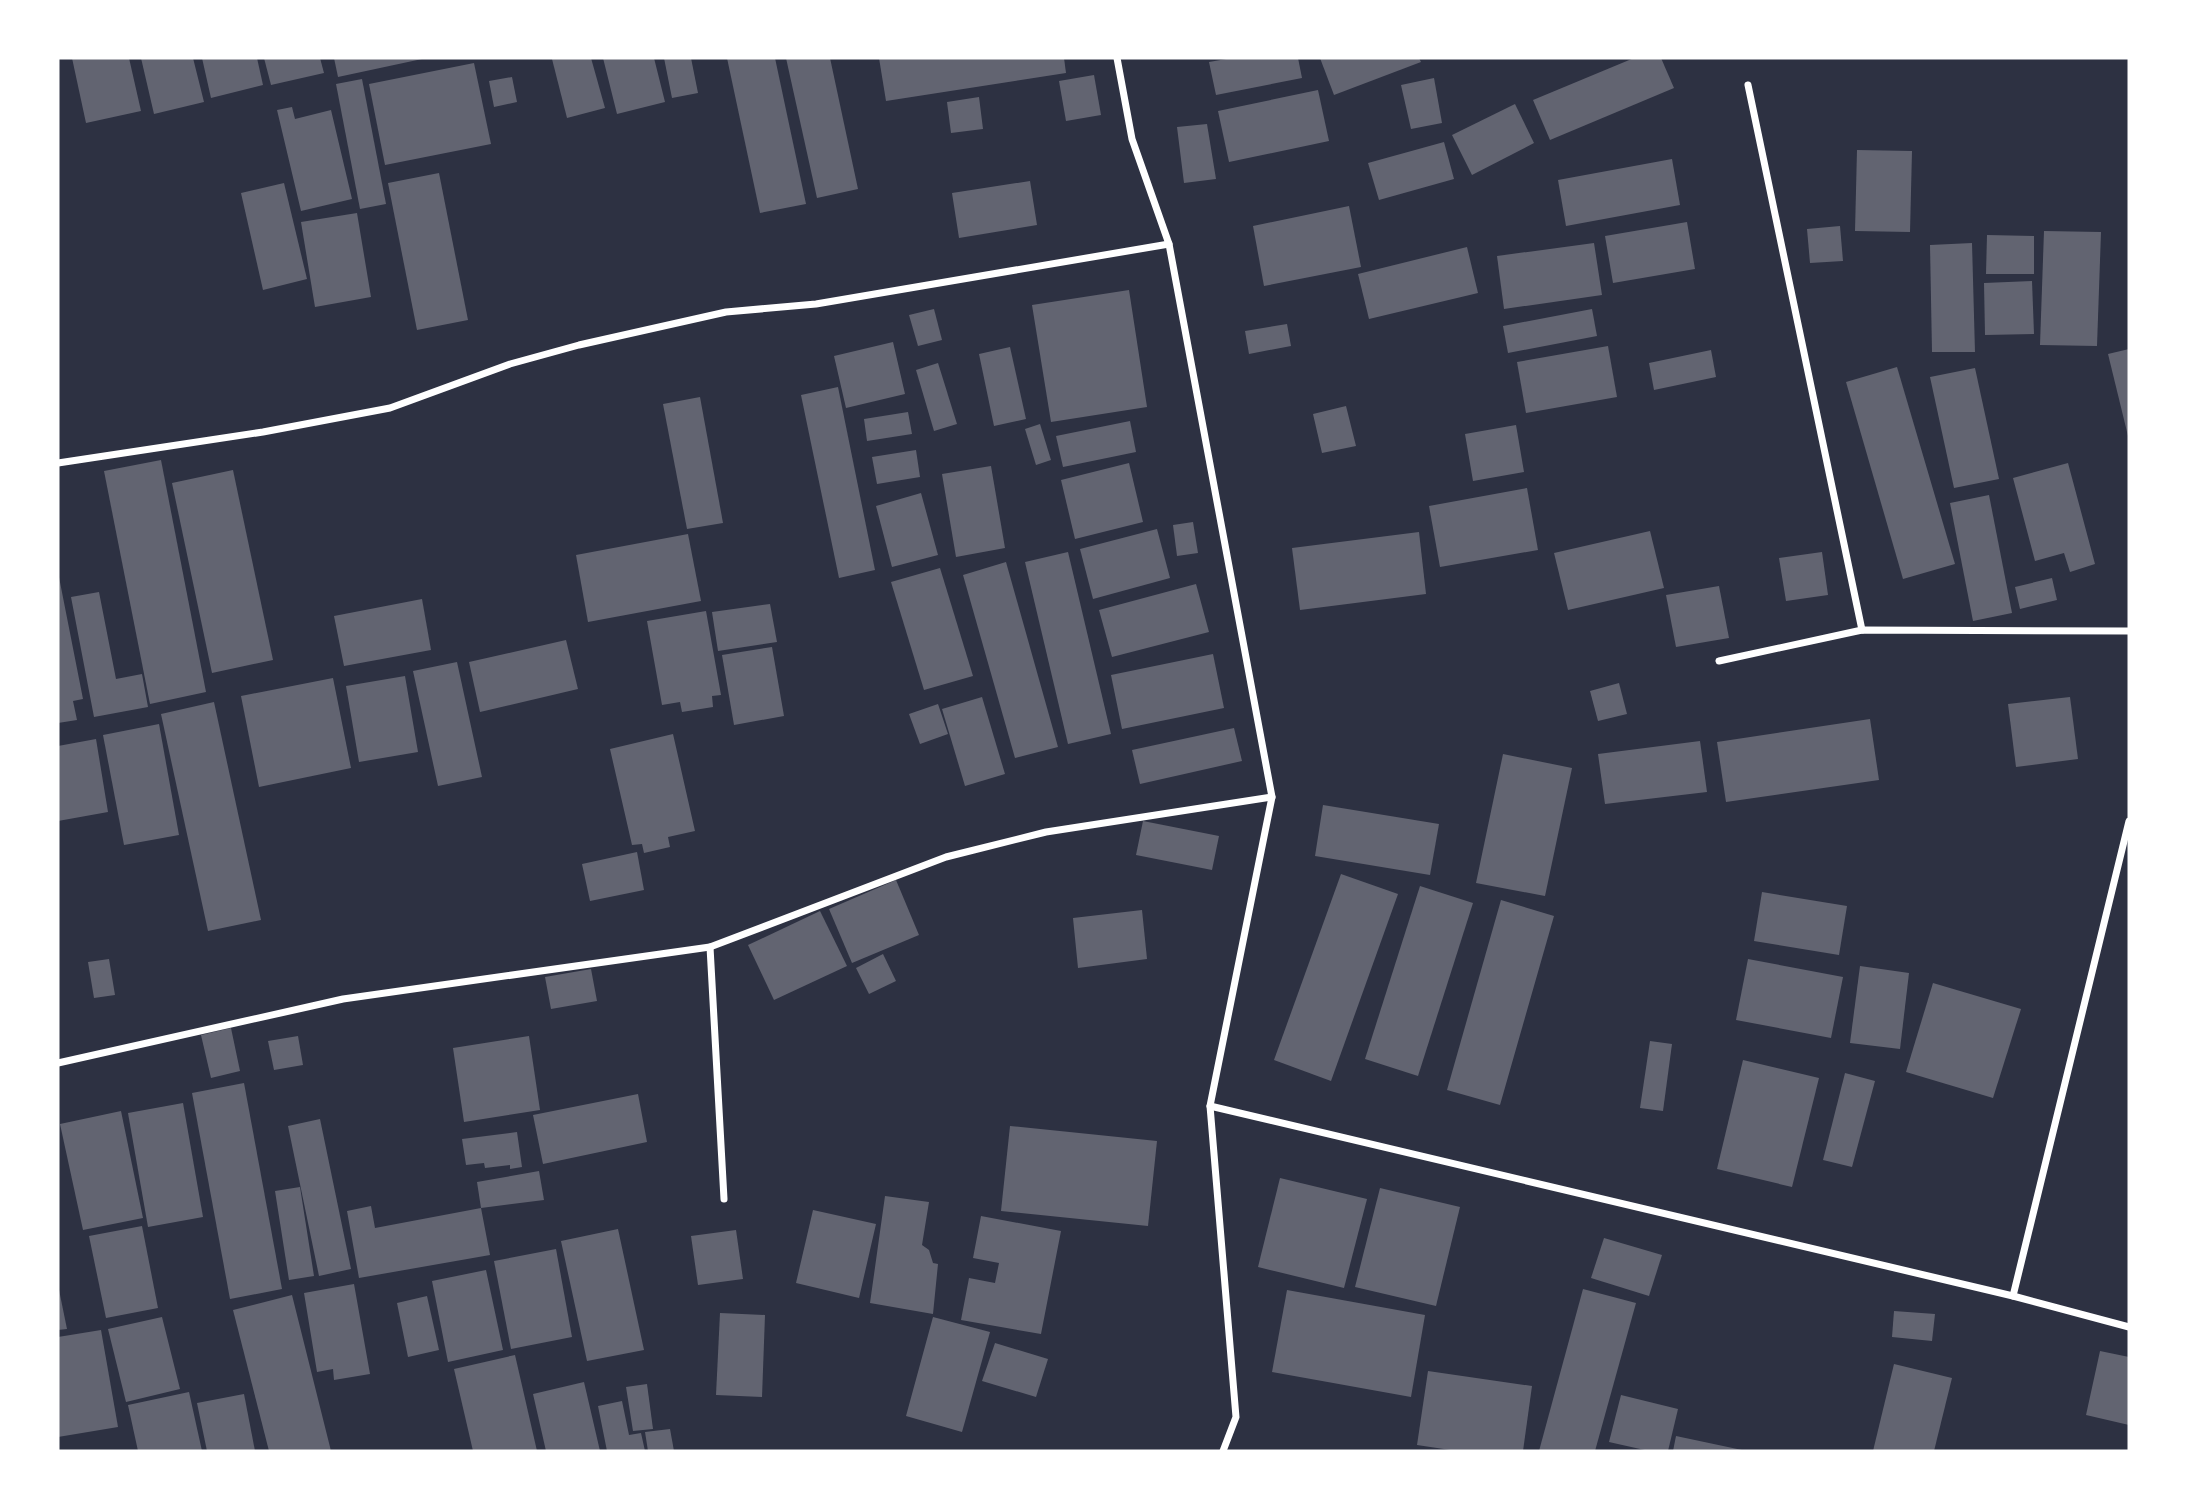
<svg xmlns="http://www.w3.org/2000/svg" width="2187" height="1509" viewBox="0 0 2187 1509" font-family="'Source Sans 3',sans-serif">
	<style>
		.building { fill: #626471 }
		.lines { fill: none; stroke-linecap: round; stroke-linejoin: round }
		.minor { stroke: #fff; stroke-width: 7 }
	</style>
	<rect width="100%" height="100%" fill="#2d3142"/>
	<g class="building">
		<polygon points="72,58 129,58 141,111 86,123"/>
		<polygon points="141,58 193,58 204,102 154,114"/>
		<polygon points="202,58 257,58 263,85 211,98"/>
		<polygon points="264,58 320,58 324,73 271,85"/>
		<polygon points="334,58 422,58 422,59 338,77"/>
		<polygon points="558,58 591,58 605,108 567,118 552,59"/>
		<polygon points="603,58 654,58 665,102 617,114"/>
		<polygon points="664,58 691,58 698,93 672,98"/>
		<polygon points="727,58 775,58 806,204 760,213"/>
		<polygon points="786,58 830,58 858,189 817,198"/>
		<polygon points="879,58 1064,58 1066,73 886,101"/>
		<polygon points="1232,58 1298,58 1302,78 1216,95 1209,62"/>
		<polygon points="1320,58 1419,58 1421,62 1334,95"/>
		<polygon points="1634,58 1661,58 1674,88 1550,140 1533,100"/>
		<polygon points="474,63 491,144 385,165 369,84"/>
		<polygon points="1094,75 1101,115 1066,121 1059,81"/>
		<polygon points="512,77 517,102 494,107 489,81"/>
		<polygon points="1434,78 1442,123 1411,129 1401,85"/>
		<polygon points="362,79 386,204 360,209 336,84"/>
		<polygon points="1318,90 1329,141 1229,162 1218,111"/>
		<polygon points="979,97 983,129 951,133 947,102"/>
		<polygon points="1515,104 1534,143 1472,175 1452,135"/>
		<polygon points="292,107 295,119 331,110 352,199 301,211 277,110"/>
		<polygon points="1207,124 1216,179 1184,183 1177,127"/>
		<polygon points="1444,142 1454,179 1379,200 1368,163"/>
		<polygon points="1857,150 1912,151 1910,232 1855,231"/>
		<polygon points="1672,159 1680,205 1566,226 1558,180"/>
		<polygon points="439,173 468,320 417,330 388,183"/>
		<polygon points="1030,181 1037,225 959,238 952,193"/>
		<polygon points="284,183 307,279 263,290 241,193"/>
		<polygon points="1349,206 1361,267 1264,286 1253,226"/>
		<polygon points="357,213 371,297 315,307 301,222"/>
		<polygon points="1687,222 1695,269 1613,283 1605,236"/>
		<polygon points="1840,226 1843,261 1810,263 1807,229"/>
		<polygon points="2044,231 2101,232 2097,346 2040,345"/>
		<polygon points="1987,235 2034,236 2034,274 1986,274"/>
		<polygon points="1594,243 1602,295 1504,309 1497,256"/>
		<polygon points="1972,243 1975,352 1932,352 1930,245"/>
		<polygon points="1467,247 1478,293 1369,319 1358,274"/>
		<polygon points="2032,281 2034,334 1985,335 1984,283"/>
		<polygon points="1129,290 1147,407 1051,422 1032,305"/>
		<polygon points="934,309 942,340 918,346 909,315"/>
		<polygon points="1592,309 1597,336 1508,353 1503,326"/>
		<polygon points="1287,324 1291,346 1249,354 1245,331"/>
		<polygon points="893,342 905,394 846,408 834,356"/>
		<polygon points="1608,346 1617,397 1526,413 1517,362"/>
		<polygon points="1010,347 1026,419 994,426 979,354"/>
		<polygon points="2129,349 2129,436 2128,436 2108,354"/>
		<polygon points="1711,350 1716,377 1654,390 1649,363"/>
		<polygon points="938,363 957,424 934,431 916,370"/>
		<polygon points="1897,367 1955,564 1903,579 1846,382"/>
		<polygon points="1975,368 1999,479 1954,488 1930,377"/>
		<polygon points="838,387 875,570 839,578 801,395"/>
		<polygon points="700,397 723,523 687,529 663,404"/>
		<polygon points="1346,406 1356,446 1322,453 1313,414"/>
		<polygon points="908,412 912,434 867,441 864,419"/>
		<polygon points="1130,421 1136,452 1063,467 1056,436"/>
		<polygon points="1040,424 1051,460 1036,465 1025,429"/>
		<polygon points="1516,425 1524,472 1473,481 1465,434"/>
		<polygon points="916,450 920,477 877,484 872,457"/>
		<polygon points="161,460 206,692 150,704 104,471"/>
		<polygon points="1129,463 1143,522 1075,539 1061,480"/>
		<polygon points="2068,463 2095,564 2070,572 2064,553 2035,561 2013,478"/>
		<polygon points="991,466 1005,548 956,557 942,474"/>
		<polygon points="233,470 273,660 212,673 172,483"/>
		<polygon points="1527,488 1538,550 1440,567 1429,506"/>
		<polygon points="921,493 938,555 892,567 876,506"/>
		<polygon points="1989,495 2012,613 1973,621 1950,503"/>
		<polygon points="1193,522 1198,553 1177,556 1173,525"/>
		<polygon points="1157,529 1170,578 1093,599 1080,549"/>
		<polygon points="1650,531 1664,588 1568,610 1554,553"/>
		<polygon points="1419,532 1426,594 1300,610 1292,548"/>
		<polygon points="688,534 701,601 588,622 576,555"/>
		<polygon points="1068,552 1111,734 1068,744 1025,562"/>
		<polygon points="1822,552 1828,595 1786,601 1779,558"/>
		<polygon points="1006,562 1058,747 1015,758 963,575"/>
		<polygon points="940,568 973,676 924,690 891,582"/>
		<polygon points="58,572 83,699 73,701 77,720 58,723"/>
		<polygon points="2052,578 2057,600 2020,609 2015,587"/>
		<polygon points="1196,584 1209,632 1112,657 1099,610"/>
		<polygon points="1719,586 1729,638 1676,647 1666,595"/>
		<polygon points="99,592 116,679 142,674 148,707 94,717 71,597"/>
		<polygon points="422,599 431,650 344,666 334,616"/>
		<polygon points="770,604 777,642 718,651 712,612"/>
		<polygon points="706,611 721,695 712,696 713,707 682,712 680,702 662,705 647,621"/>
		<polygon points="566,640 578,689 480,712 469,662"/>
		<polygon points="772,647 784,716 734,725 722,655"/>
		<polygon points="1213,654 1224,708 1122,729 1111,675"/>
		<polygon points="457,662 482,777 438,786 413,671"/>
		<polygon points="405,676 418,752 359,762 346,686"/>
		<polygon points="333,678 351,768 259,787 241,696"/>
		<polygon points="1619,683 1627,714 1598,721 1590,691"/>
		<polygon points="982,697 1005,774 965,786 942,709"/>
		<polygon points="2070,697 2078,759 2016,767 2008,704"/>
		<polygon points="214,702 261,920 208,931 161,714"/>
		<polygon points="938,704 948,734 920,744 909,714"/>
		<polygon points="1870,719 1879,780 1726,802 1717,742"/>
		<polygon points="159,724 179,835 124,845 103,735"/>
		<polygon points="1234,728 1242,761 1140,784 1132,750"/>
		<polygon points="673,734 695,831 668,837 670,847 644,853 642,844 632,845 610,749"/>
		<polygon points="96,739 108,812 58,821 58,746"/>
		<polygon points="1700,741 1707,792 1605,804 1598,754"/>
		<polygon points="1503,754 1572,768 1545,896 1476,883"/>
		<polygon points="1323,805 1439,824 1430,875 1315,856"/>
		<polygon points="1143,821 1219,836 1212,870 1136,855"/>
		<polygon points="637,852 644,890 590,901 582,864"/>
		<polygon points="1341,874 1398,894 1331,1081 1274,1060"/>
		<polygon points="896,880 919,935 852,963 829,909"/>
		<polygon points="1420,886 1473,903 1418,1076 1365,1059"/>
		<polygon points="1762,892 1847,906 1839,955 1754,941"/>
		<polygon points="1501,900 1554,916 1500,1105 1447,1090"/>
		<polygon points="1142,910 1147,959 1078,968 1073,918"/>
		<polygon points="820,911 847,966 774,1000 748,945"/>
		<polygon points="883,954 896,981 869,994 856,968"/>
		<polygon points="109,959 115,995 94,998 88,962"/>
		<polygon points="1748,959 1843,977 1831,1038 1736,1020"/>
		<polygon points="1860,966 1909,973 1900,1049 1850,1043"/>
		<polygon points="591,969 597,1001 551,1009 545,977"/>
		<polygon points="1933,983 2021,1009 1993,1098 1906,1072"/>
		<polygon points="231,1028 240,1071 211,1078 201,1035"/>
		<polygon points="298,1036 303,1065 274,1070 268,1041"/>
		<polygon points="529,1036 540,1110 464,1122 453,1048"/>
		<polygon points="1650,1041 1672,1044 1663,1111 1640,1108"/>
		<polygon points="1743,1060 1819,1078 1792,1187 1717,1169"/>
		<polygon points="1845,1073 1875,1081 1852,1167 1823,1160"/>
		<polygon points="244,1083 282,1289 230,1299 192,1093"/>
		<polygon points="638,1094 647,1142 543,1164 533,1115"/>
		<polygon points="183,1103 203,1217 148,1227 128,1113"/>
		<polygon points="121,1111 143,1218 83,1230 60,1124"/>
		<polygon points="320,1119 351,1269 319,1276 288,1126"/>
		<polygon points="1010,1126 1157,1141 1148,1226 1001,1211"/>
		<polygon points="517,1132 522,1167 510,1169 510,1165 485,1168 484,1163 466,1165 462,1139"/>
		<polygon points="539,1171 544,1200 481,1208 477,1182"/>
		<polygon points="1280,1178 1367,1199 1344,1288 1258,1267"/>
		<polygon points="300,1187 314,1276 289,1280 275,1191"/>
		<polygon points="1380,1188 1460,1207 1436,1306 1355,1287"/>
		<polygon points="885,1196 929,1202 922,1245 929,1250 933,1263 938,1264 933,1314 870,1303"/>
		<polygon points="371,1206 375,1228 481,1208 490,1255 359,1278 347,1211"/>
		<polygon points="813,1210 876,1224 859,1298 796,1283"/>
		<polygon points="981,1216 1061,1231 1041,1334 961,1320 969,1278 995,1283 999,1263 973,1258"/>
		<polygon points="142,1226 158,1308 106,1318 89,1236"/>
		<polygon points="618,1229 644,1350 587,1361 561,1241"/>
		<polygon points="736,1230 743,1279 698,1285 691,1236"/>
		<polygon points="1604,1238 1662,1255 1649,1296 1591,1278"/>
		<polygon points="556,1249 572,1337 511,1349 494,1261"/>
		<polygon points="486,1270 503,1350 448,1362 432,1281"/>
		<polygon points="354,1284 370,1374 334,1380 333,1369 317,1372 304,1293"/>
		<polygon points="58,1285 67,1329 58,1330"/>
		<polygon points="1583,1289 1636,1303 1595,1451 1539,1451"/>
		<polygon points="1287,1290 1425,1315 1411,1397 1272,1372"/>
		<polygon points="292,1295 331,1451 269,1451 233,1310"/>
		<polygon points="427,1296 439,1350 408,1357 397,1303"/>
		<polygon points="1894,1311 1935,1314 1932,1341 1892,1337"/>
		<polygon points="720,1313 765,1315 762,1397 716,1395"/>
		<polygon points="162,1317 180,1389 126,1402 108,1329"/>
		<polygon points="933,1317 990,1332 962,1432 906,1416"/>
		<polygon points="101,1330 118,1427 58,1437 58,1337"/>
		<polygon points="995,1343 1048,1359 1036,1397 982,1381"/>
		<polygon points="2100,1351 2129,1357 2129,1425 2086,1415"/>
		<polygon points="515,1355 537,1451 473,1451 454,1369"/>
		<polygon points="1894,1364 1952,1378 1934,1451 1873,1451"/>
		<polygon points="1428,1371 1532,1386 1523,1451 1457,1451 1417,1445"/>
		<polygon points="584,1382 600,1451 546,1451 533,1394"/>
		<polygon points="647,1384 653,1429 633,1431 626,1387"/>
		<polygon points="189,1392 202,1451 138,1451 128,1405"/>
		<polygon points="244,1394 255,1451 207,1451 197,1403"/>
		<polygon points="1621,1395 1678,1409 1668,1451 1649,1451 1609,1442"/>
		<polygon points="622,1401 629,1435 641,1433 645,1451 607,1451 598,1406"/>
		<polygon points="670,1429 674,1451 648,1451 645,1432"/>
		<polygon points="1676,1436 1742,1450 1742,1451 1673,1451"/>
	</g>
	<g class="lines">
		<g class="minor">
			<polyline points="1117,58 1132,139 1169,244 1272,797 1210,1106 1236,1417 1223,1451"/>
			<polyline points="1748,85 1862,630"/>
			<polyline points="58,463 263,432 390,408 510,364 579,345 726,312 816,304 1169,244"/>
			<polyline points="1719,661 1862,630 2129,631"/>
			<polyline points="710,947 724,1199"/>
			<polyline points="58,1063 343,999 710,947 946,857 1046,832 1272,797"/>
			<polyline points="1210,1106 2013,1296 2129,1327"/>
			<polyline points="2013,1296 2129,821"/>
		</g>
	</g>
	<rect width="2187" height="1509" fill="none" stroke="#ffffff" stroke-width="119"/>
</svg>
